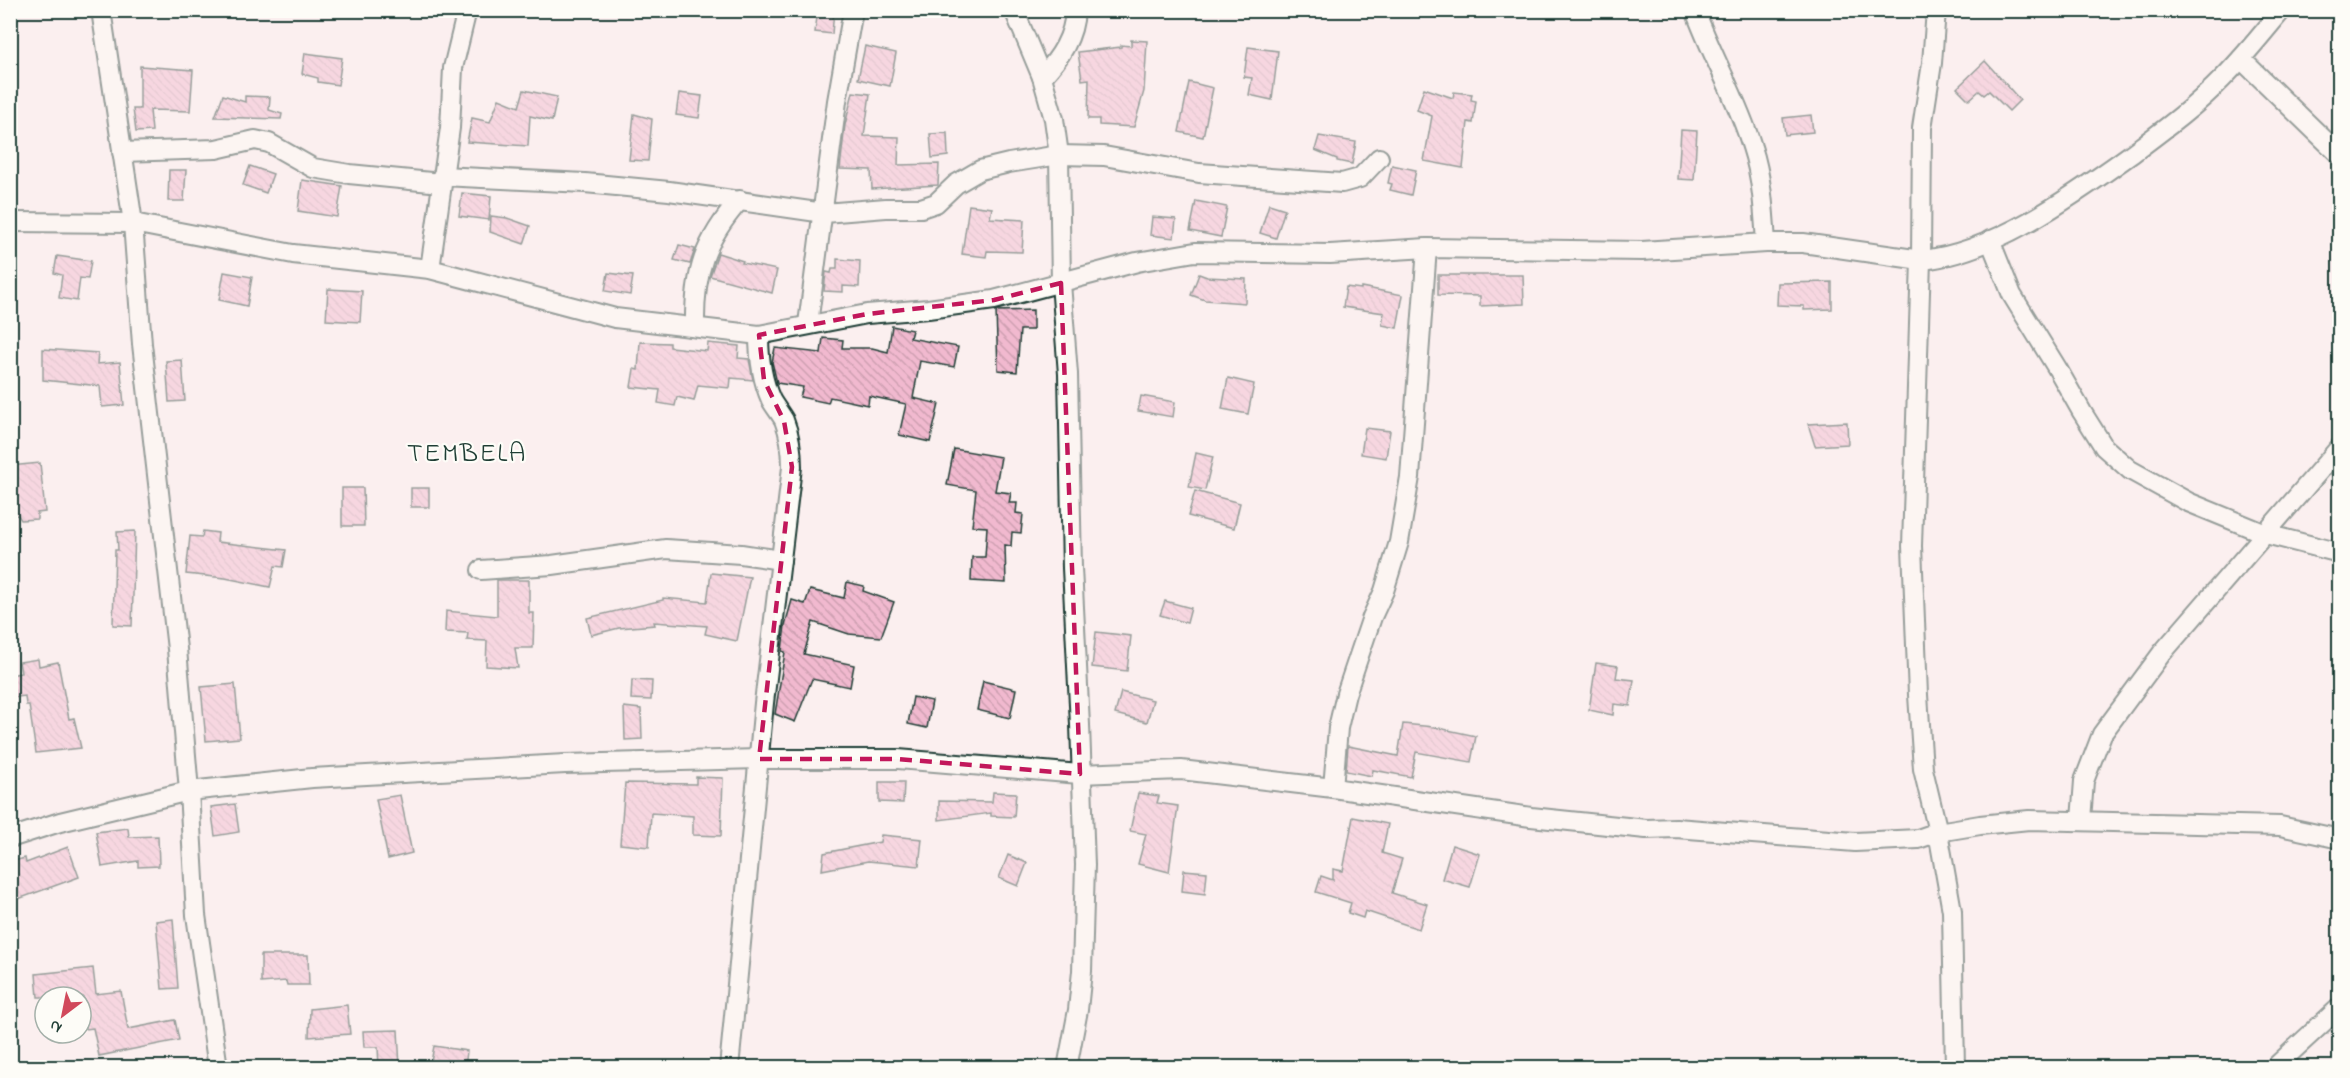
<svg xmlns="http://www.w3.org/2000/svg" width="2350" height="1078" viewBox="0 0 2350 1078" font-family="'Indie Flower',sans-serif">
	<style>
		.building { fill: url(#building-back-hatch); stroke: #1f3d34; stroke-width: 1.5 }
		.lines { fill: none; stroke-linecap: round; stroke-linejoin: round }
		.minor-casing { stroke: #1f3d34; stroke-width: 22 }
		.minor { stroke: #fdfcf7; stroke-width: 18 }
		.marked { fill: none; stroke: #c2185b; stroke-width: 4.5; stroke-dasharray: 12 8; stroke-linejoin: round }
		.labels { text-anchor: middle; stroke-width: 4.5; stroke-linejoin: round; paint-order: stroke }
		.quarter-label { font-size: 27px; letter-spacing: 1.5px; fill: #1f3d34; stroke: #fdfcf7 }
	</style>
	<defs>
		<pattern id="building-back-hatch" width="6" height="6" patternUnits="userSpaceOnUse" patternTransform="scale(1.5)"><rect width="6" height="6" fill="#f1b9cf"/><path d="M-1 5l2 2M0 0l6 6M5-1l2 2" fill="none" stroke="#cea0b2"/></pattern>
	</defs>
	<rect width="100%" height="100%" fill="#fbefef"/>
	<filter id="ink" filterUnits="userSpaceOnUse"><feTurbulence type="fractalNoise" baseFrequency=".0167" numOctaves="2"/><feDisplacementMap in="SourceGraphic" scale="12" xChannelSelector="R" yChannelSelector="G"/><feConvolveMatrix kernelMatrix="1 2 1 2 8 2 1 2 1" color-interpolation-filters="sRGB"/></filter>
	<g filter="url(#ink)">
		<g class="building">
			<polygon points="818,10 834,10 832,34 815,32"/>
			<polygon points="1131,40 1147,41 1144,91 1134,127 1099,125 1099,119 1088,119 1089,79 1082,80 1078,52 1121,47 1121,45 1131,46"/>
			<polygon points="865,46 896,53 890,86 858,79"/>
			<polygon points="1248,47 1278,51 1272,100 1249,95 1252,78 1244,77"/>
			<polygon points="305,53 342,58 338,85 318,82 318,78 302,74"/>
			<polygon points="1985,61 2020,100 2009,111 1989,91 1984,95 1979,91 1969,100 1957,88"/>
			<polygon points="140,66 193,70 190,111 150,110 152,131 136,132 133,109 140,109"/>
			<polygon points="1189,82 1213,88 1203,137 1179,132"/>
			<polygon points="1424,88 1453,98 1454,92 1472,94 1471,100 1476,101 1473,123 1468,122 1463,168 1424,161 1432,116 1417,110"/>
			<polygon points="524,90 557,97 552,121 530,116 528,146 467,142 472,118 490,122 499,99 519,107"/>
			<polygon points="853,92 870,94 864,136 899,137 898,165 939,164 938,185 872,189 871,170 840,169 845,125"/>
			<polygon points="679,93 702,96 699,118 676,115"/>
			<polygon points="223,95 245,102 245,96 270,97 269,110 282,114 281,119 215,117"/>
			<polygon points="634,114 652,119 648,161 629,160"/>
			<polygon points="1811,115 1813,132 1785,135 1783,118"/>
			<polygon points="1681,130 1697,131 1694,180 1678,179"/>
			<polygon points="947,133 948,156 932,158 930,134"/>
			<polygon points="1319,136 1356,142 1352,164 1337,161 1337,159 1315,150"/>
			<polygon points="1392,165 1416,170 1411,195 1390,190 1392,184 1388,183"/>
			<polygon points="250,166 273,174 266,193 243,185"/>
			<polygon points="169,170 186,170 184,201 168,201"/>
			<polygon points="302,180 342,186 337,217 298,211"/>
			<polygon points="462,193 491,196 489,220 459,216"/>
			<polygon points="1196,201 1227,207 1221,237 1190,231"/>
			<polygon points="1269,204 1285,209 1276,238 1260,233"/>
			<polygon points="969,205 992,208 990,218 1024,220 1022,252 987,251 986,257 962,254"/>
			<polygon points="491,216 507,218 530,226 524,244 490,232"/>
			<polygon points="1152,217 1176,219 1174,238 1150,235"/>
			<polygon points="679,245 695,249 690,264 674,260"/>
			<polygon points="718,253 743,261 742,263 777,270 772,293 710,276"/>
			<polygon points="57,256 91,261 88,279 80,278 77,301 59,298 62,275 54,273"/>
			<polygon points="837,259 860,261 859,287 843,286 843,292 824,291 826,272 831,273 832,269 837,269"/>
			<polygon points="224,272 252,277 247,306 219,300"/>
			<polygon points="608,273 633,276 630,295 605,291"/>
			<polygon points="1199,274 1207,277 1246,279 1245,303 1205,300 1191,295"/>
			<polygon points="1438,275 1523,275 1524,304 1480,306 1480,296 1438,295"/>
			<polygon points="1832,282 1832,309 1804,310 1804,306 1777,305 1778,283"/>
			<polygon points="1346,287 1361,289 1361,287 1403,295 1397,328 1382,325 1384,313 1343,307"/>
			<polygon points="328,289 362,291 360,322 326,320"/>
			<polygon points="1033,310 1033,330 1020,330 1017,372 998,370 996,311"/>
			<polygon points="892,326 912,330 910,338 958,347 954,367 920,361 913,398 939,404 930,442 899,435 906,404 869,396 868,405 830,397 828,403 800,397 803,387 777,383 772,362 775,348 821,353 823,338 843,340 842,348 872,348 888,352"/>
			<polygon points="640,342 670,343 670,347 707,351 708,343 739,346 738,358 749,359 753,380 731,378 730,388 698,385 694,401 677,397 675,406 658,403 660,390 631,387 634,369 638,370"/>
			<polygon points="43,349 98,353 97,364 120,362 124,405 102,407 100,386 43,380"/>
			<polygon points="182,360 185,401 169,402 166,361"/>
			<polygon points="1228,378 1254,384 1248,414 1222,409"/>
			<polygon points="1141,396 1175,402 1173,417 1138,411"/>
			<polygon points="1847,422 1848,444 1815,446 1808,424"/>
			<polygon points="1365,428 1390,431 1386,458 1361,454"/>
			<polygon points="954,449 1001,457 995,491 1011,493 1009,503 1017,503 1016,513 1023,514 1021,533 1012,532 1011,546 1005,545 1006,583 971,581 972,557 985,557 987,527 972,526 976,490 947,485"/>
			<polygon points="1196,453 1213,457 1205,490 1189,487"/>
			<polygon points="40,463 45,512 37,513 37,519 21,520 18,515 10,516 10,466"/>
			<polygon points="342,488 363,488 364,526 342,526"/>
			<rect x="411" y="488" width="18" height="19"/>
			<polygon points="1195,491 1240,503 1234,528 1188,516"/>
			<polygon points="135,531 132,626 113,625 115,550 118,550 117,532"/>
			<polygon points="203,531 218,533 217,542 286,550 283,567 275,566 270,587 225,578 186,574 190,536 202,537"/>
			<polygon points="711,573 750,577 737,641 705,634 707,626 654,622 655,625 619,628 591,635 587,618 663,600 663,598 707,602"/>
			<polygon points="497,580 529,580 529,613 534,613 533,648 515,648 518,668 486,666 487,641 467,640 468,633 445,632 446,611 497,616"/>
			<polygon points="847,582 864,586 863,591 894,602 881,637 849,634 813,622 804,654 854,665 850,687 812,679 795,722 775,714 785,652 782,651 785,625 792,600 805,604 810,590 844,598"/>
			<polygon points="1165,601 1191,608 1187,623 1160,615"/>
			<polygon points="1096,632 1131,636 1127,671 1092,667"/>
			<polygon points="38,659 39,666 58,662 69,719 74,718 81,748 36,753 29,705 26,705 25,696 10,698 10,675 21,673 19,662"/>
			<polygon points="1596,663 1618,666 1616,678 1634,680 1630,706 1614,704 1613,715 1589,710"/>
			<polygon points="632,680 652,681 651,700 631,699"/>
			<polygon points="983,681 1016,689 1010,718 977,710"/>
			<polygon points="235,684 240,738 206,741 201,687"/>
			<polygon points="1121,692 1153,700 1147,722 1115,714"/>
			<polygon points="913,697 932,701 927,728 908,724"/>
			<polygon points="624,707 641,709 642,739 625,740"/>
			<polygon points="1403,724 1434,727 1476,736 1471,762 1416,752 1411,777 1373,770 1372,776 1346,771 1348,746 1398,756"/>
			<polygon points="696,777 723,778 721,836 693,835 693,816 651,813 649,847 620,844 625,783 696,784"/>
			<polygon points="879,782 904,782 903,803 879,802"/>
			<polygon points="993,792 1016,793 1014,817 991,816 991,813 939,820 939,801 992,802"/>
			<polygon points="1138,793 1159,796 1157,803 1178,806 1169,872 1138,864 1146,834 1130,831"/>
			<polygon points="400,795 412,853 388,859 376,799"/>
			<polygon points="235,804 239,832 215,836 211,807"/>
			<polygon points="1353,817 1388,824 1382,853 1402,859 1392,893 1427,904 1419,929 1365,911 1363,918 1348,913 1351,903 1316,892 1321,876 1333,880 1333,869 1343,871"/>
			<polygon points="128,828 129,837 158,836 159,866 138,867 138,861 102,867 96,832"/>
			<polygon points="881,835 922,839 919,866 868,861 822,870 824,853 880,842"/>
			<polygon points="1452,845 1480,854 1470,887 1442,879"/>
			<polygon points="68,847 79,877 10,902 10,862 25,858 26,863"/>
			<polygon points="1008,855 1027,863 1018,886 999,878"/>
			<polygon points="1184,870 1207,872 1205,894 1182,891"/>
			<polygon points="173,919 178,988 162,989 156,921"/>
			<polygon points="261,955 308,955 309,985 287,985 286,981 261,983"/>
			<polygon points="93,968 96,994 121,991 128,1029 175,1020 179,1040 99,1056 93,1028 86,1029 83,997 38,997 36,974"/>
			<polygon points="347,1005 350,1034 309,1037 310,1009"/>
			<polygon points="398,1030 400,1068 379,1068 378,1047 364,1047 363,1031"/>
			<polygon points="434,1046 467,1051 465,1068 431,1062"/>
		</g>
		<g class="lines">
			<g class="minor-casing">
				<g id="minor">
					<polyline points="101,10 133,223 142,344 177,649 189,791 196,915 218,1068"/>
					<polyline points="1014,10 1042,77 1054,119 1059,155 1061,283 1068,374 1072,568 1080,725 1085,865 1082,971 1078,1010 1067,1068"/>
					<path d="M 1695,10 C 1712,57 1738,100 1752,147 C 1762,177 1764,212 1766,243"/>
					<polyline points="1936,10 1932,63 1922,128 1921,260 1912,546 1918,695 1923,769 1938,832 1952,911 1955,1068"/>
					<polyline points="2241,59 2340,155"/>
					<path d="M 1042,77 C 1060,58 1074,37 1075,10"/>
					<polyline points="122,152 216,149 255,140 269,143 313,168 349,174 441,183"/>
					<polyline points="442,176 585,183 669,191 824,213 886,208 921,208 936,203 956,184 980,170 1009,163 1059,155 1104,156 1199,173 1342,183 1360,178 1379,158"/>
					<path d="M 10,222 L 133,223 L 293,254 L 430,269 L 615,318 L 759,335 L 867,314 L 928,309 L 994,300 L 1137,262 L 1195,252 L 1330,254 L 1427,248 L 1642,251 L 1766,243 L 1803,243 L 1921,260 C 1992,254 2073,196 2130,155 C 2162,131 2194,108 2222,79 C 2243,58 2262,34 2282,10"/>
					<polyline points="1990,240 2012,295 2057,368 2082,412 2104,447 2130,470 2188,502 2266,534 2340,553"/>
					<polyline points="430,269 450,128 453,68 467,10"/>
					<polyline points="808,324 837,101 853,10"/>
					<path d="M 695,326 C 694,273 704,241 740,200"/>
					<polyline points="481,570 552,565 666,549 741,554 781,560"/>
					<polyline points="1333,788 1338,728 1346,694 1372,617 1384,591 1399,542 1410,477 1427,248"/>
					<polyline points="2081,820 2084,781 2102,734 2162,653 2340,447"/>
					<polyline points="10,838 60,822 189,791 312,778 565,764 759,759 898,759 1080,774 1181,770 1333,788 1531,817 1646,829 1676,828 1855,842 1918,839 1938,832 1980,825 2029,820 2280,826 2340,839"/>
					<path d="M 729,1068 L 764,703 L 792,467 C 792,451 790,435 784,420 C 780,413 775,407 771,400 C 762,380 759,357 759,335"/>
					<polyline points="2274,1068 2340,1007"/>
				</g>
			</g>
			<use href="#minor" class="minor"/>
		</g>
	</g>
	<path d="M0 0H2350V1078H0ZM 1061,283 L 1080,774 L 898,759 L 759,759 L 792,467 L 784,421 L 764,380 L 759,335 L 867,314 L 994,300 Z" fill="#fbefef" fill-opacity=".55" fill-rule="evenodd"/>
	<path class="marked" d="M 1061,283 L 1080,774 L 898,759 L 759,759 L 792,467 L 784,421 L 764,380 L 759,335 L 867,314 L 994,300 Z"/>
	<g class="labels">
		<g class="quarter-label">
			<text x="467" y="461">TEMBELA</text>
		</g>
	</g>
	<rect width="2350" height="1078" fill="none" stroke="#fdfcf7" stroke-width="36"/>
	<rect x="18" y="18" width="2314" height="1042" fill="none" stroke="#1f3d34" stroke-width="2" filter="url(#ink)"/>
	<g transform="translate(63 1015) rotate(212)"><circle r="28" fill="#fdfcf7" stroke="#a4b0a9" stroke-width="1.5"/>
	<path d="M0-4.5L10 22L0 15L-10 22Z" fill="#d1495b"/>
	<text y="-9" font-size="16" font-weight="bold" text-anchor="middle" fill="#1f3d34">N</text>
	</g>
</svg>
